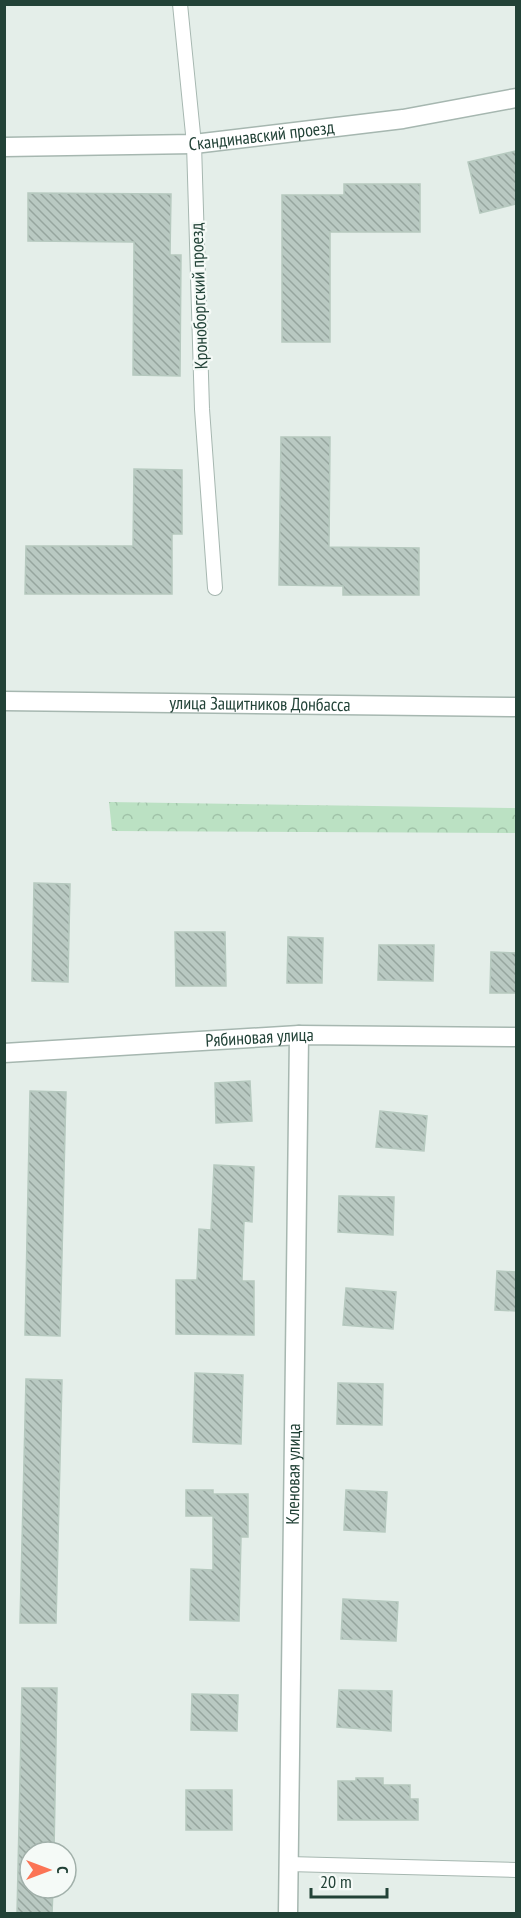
<svg xmlns="http://www.w3.org/2000/svg" width="521" height="1918" viewBox="0 0 521 1918" font-family="'PT Sans Narrow',sans-serif">
	<style>
		.forest { fill: url(#forest-crowns) }
		.building { fill: url(#building-back-hatch); stroke: #b6c9bf; stroke-width: 1.5 }
		.lines { fill: none; stroke-linecap: round; stroke-linejoin: round }
		.service-casing { stroke: #a6b7b0; stroke-width: 16 }
		.minor-casing { stroke: #a6b7b0; stroke-width: 21 }
		.service { stroke: #fff; stroke-width: 14 }
		.minor { stroke: #fff; stroke-width: 18 }
		.labels { text-anchor: middle; stroke-width: 4.5; stroke-linejoin: round; paint-order: stroke }
		.street-label { font-size: 18px; fill: #224237; stroke: #f5faf7 }
	</style>
	<defs>
		<pattern id="forest-crowns" width="20" height="18" patternUnits="userSpaceOnUse" patternTransform="scale(1.5)"><rect width="20" height="18" fill="#bbe1c3"/><path d="M2 6a3 3 0 1 1 6 0M12 15a3 3 0 1 1 6 0" fill="none" stroke="#a0c2a8"/></pattern>
		<pattern id="building-back-hatch" width="6" height="6" patternUnits="userSpaceOnUse" patternTransform="scale(1.5)"><rect width="6" height="6" fill="#b9c9c2"/><path d="M-1 5l2 2M0 0l6 6M5-1l2 2" fill="none" stroke="#96a59e"/></pattern>
	</defs>
	<rect width="100%" height="100%" fill="#e4eee9"/>
	<polygon class="forest" points="109,802 516,808 516,833 112,831"/>
	<g class="building">
		<polygon points="516,151 516,204 480,213 468,162"/>
		<polygon points="344,184 420,184 420,232 330,232 330,342 282,342 282,195 344,195"/>
		<polygon points="28,193 171,194 170,255 181,255 180,376 133,375 134,242 28,241"/>
		<polygon points="281,437 330,437 329,547 419,548 419,595 343,595 343,586 279,585"/>
		<polygon points="134,469 182,470 182,534 172,534 172,594 25,594 26,546 133,546"/>
		<polygon points="34,883 70,884 68,982 32,981"/>
		<polygon points="175,932 225,932 226,986 176,986"/>
		<polygon points="288,937 323,938 322,983 287,983"/>
		<polygon points="379,945 434,945 433,981 378,980"/>
		<polygon points="491,952 516,953 516,993 490,993"/>
		<polygon points="250,1081 252,1121 216,1123 215,1083"/>
		<polygon points="30,1091 66,1092 60,1336 25,1335"/>
		<polygon points="380,1111 427,1116 424,1151 376,1147"/>
		<polygon points="214,1165 254,1167 252,1222 244,1221 242,1281 254,1281 254,1335 176,1334 176,1280 197,1280 199,1229 211,1230"/>
		<polygon points="339,1196 394,1197 393,1235 338,1232"/>
		<polygon points="497,1271 516,1272 516,1311 495,1310"/>
		<polygon points="346,1288 396,1292 393,1329 343,1325"/>
		<polygon points="195,1373 243,1375 241,1444 193,1442"/>
		<polygon points="26,1379 62,1380 56,1623 20,1623"/>
		<polygon points="338,1383 383,1384 382,1425 337,1424"/>
		<polygon points="186,1490 213,1490 213,1494 248,1494 248,1537 241,1537 239,1621 190,1620 191,1569 213,1570 213,1516 186,1516"/>
		<polygon points="346,1490 387,1492 385,1532 344,1530"/>
		<polygon points="343,1599 398,1602 396,1641 341,1639"/>
		<polygon points="22,1688 57,1688 54,1852 30,1852 30,1888 53,1888 52,1914 17,1914"/>
		<polygon points="339,1690 392,1691 391,1731 337,1727"/>
		<polygon points="192,1694 238,1695 237,1731 191,1730"/>
		<polygon points="356,1778 383,1778 383,1785 410,1785 410,1799 418,1799 418,1820 338,1820 338,1781 356,1781"/>
		<rect x="186" y="1790" width="46" height="40"/>
	</g>
	<g class="lines">
		<g class="service-casing">
			<g id="service">
				<polyline points="180,4 194,144 202,409 215,588"/>
				<polyline points="288,1864 516,1870"/>
			</g>
		</g>
		<g class="minor-casing">
			<g id="minor">
				<path id="s1" d="M 4,147 L 194,144 L 403,119 L 516,98"/>
				<path id="s2" d="M 4,701 L 516,707"/>
				<path id="s3" d="M 4,1053 L 299,1035 L 516,1037"/>
				<path id="s4" d="M 288,1914 L 299,1035"/>
			</g>
		</g>
		<use href="#service" class="service"/>
		<use href="#minor" class="minor"/>
	</g>
	<g class="labels">
		<g class="street-label">
			<text dy="6" stroke="none"><textPath href="#s1" startOffset="258">Скандинавский проезд</textPath></text>
			<text transform="translate(199 296) rotate(-92)" y="6">Кроноборгский проезд</text>
			<text dy="6" stroke="none"><textPath href="#s2" startOffset="256">улица Защитников Донбасса</textPath></text>
			<text dy="6" stroke="none"><textPath href="#s3" startOffset="256">Рябиновая улица</textPath></text>
			<text dy="6" stroke="none"><textPath href="#s4" startOffset="440">Кленовая улица</textPath></text>
		</g>
	</g>
	<rect width="521" height="1918" fill="none" stroke="#224237" stroke-width="12"/>
	<g transform="translate(48 1870) rotate(90)"><circle r="28" fill="#f5faf7" stroke="#a1b0aa" stroke-width="1.5"/>
	<path d="M0-4.5L10 22L0 15L-10 22Z" fill="#fb7455"/>
	<text y="-9" font-size="16" font-weight="bold" text-anchor="middle" fill="#224237">С</text>
	</g>
	<path d="M311 1888v9h76v-9" fill="none" stroke="#224237" stroke-width="3"/>
	<text x="320" y="1888" font-size="18" fill="#224237" stroke="#f5faf7" stroke-width="4.5" paint-order="stroke">20 m</text>
</svg>
